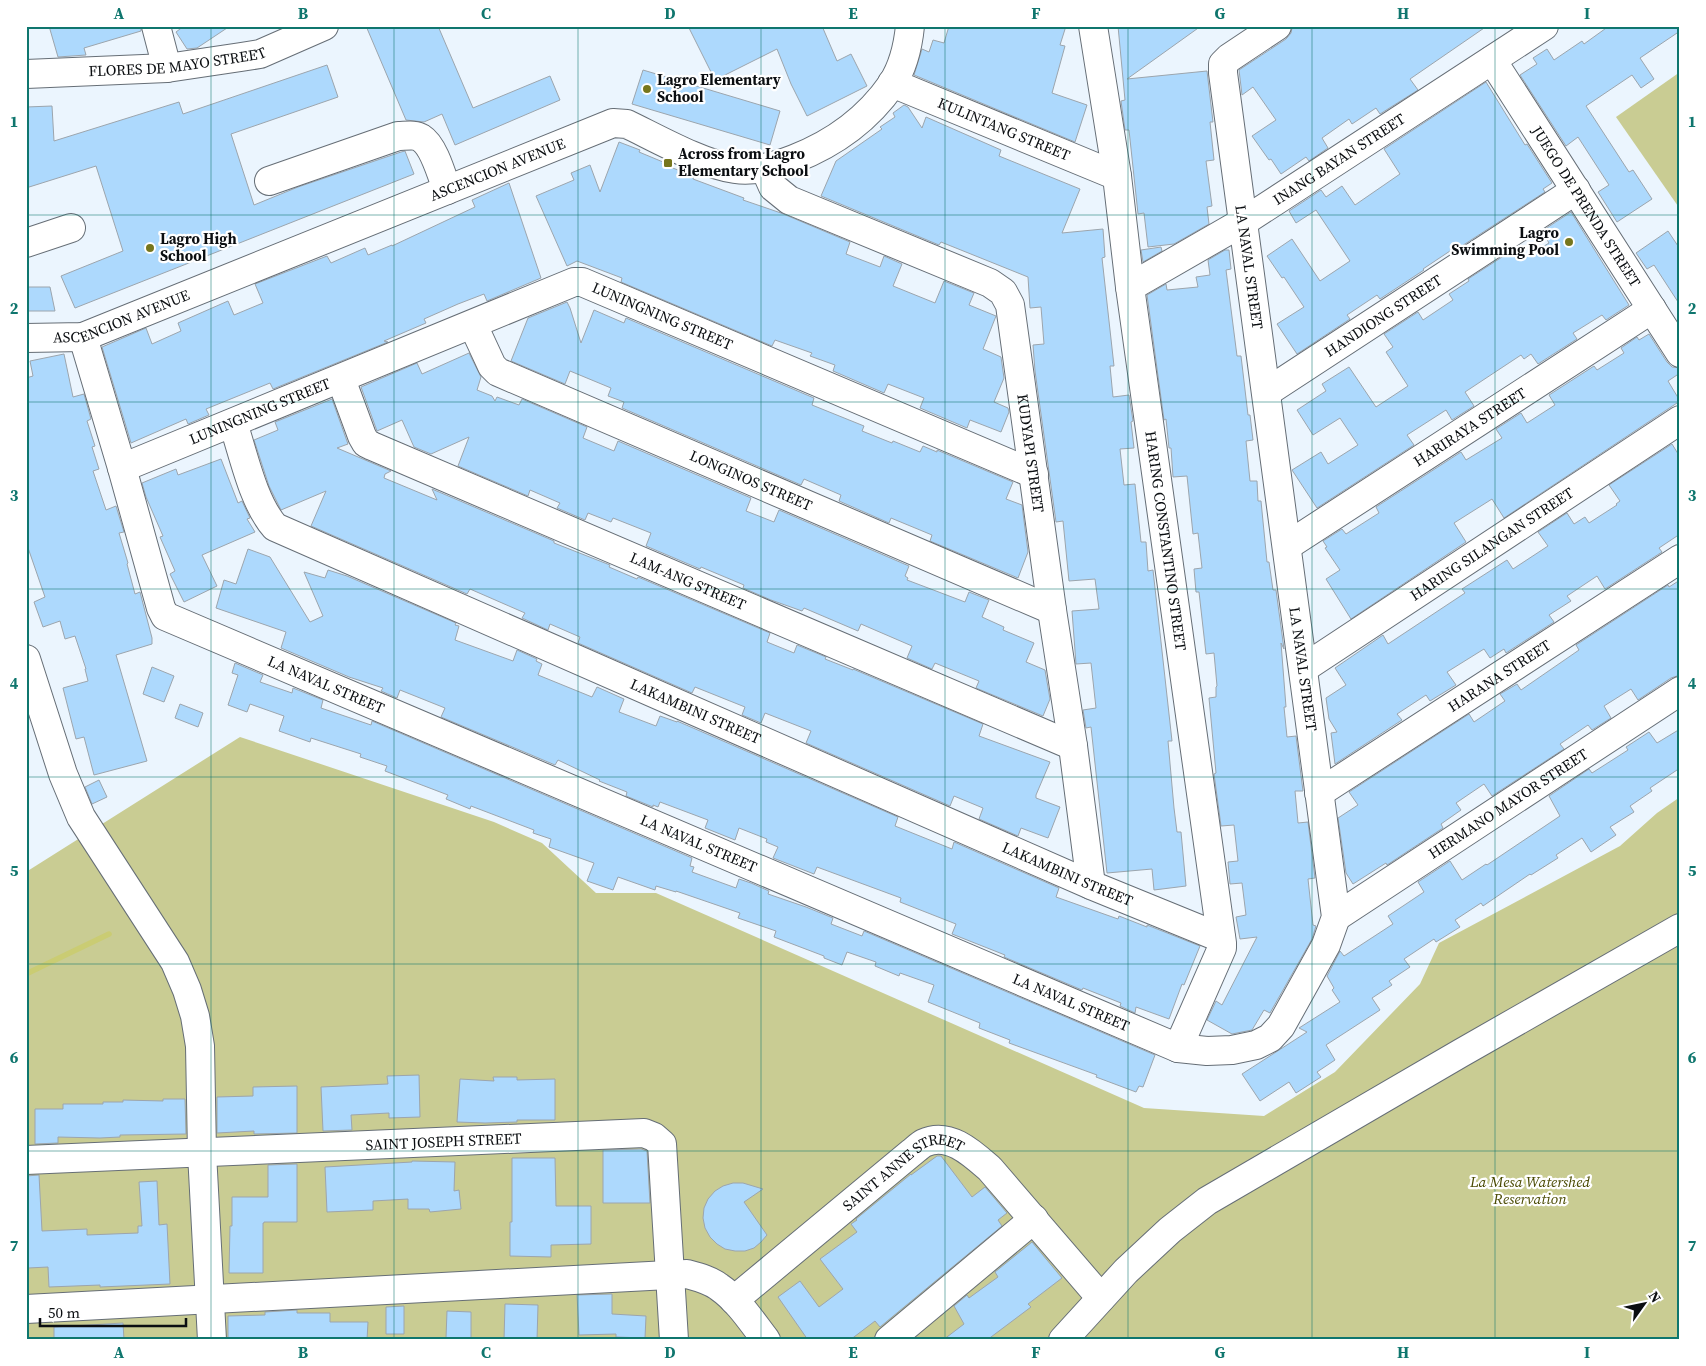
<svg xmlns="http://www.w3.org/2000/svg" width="1706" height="1366" viewBox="0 0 1706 1366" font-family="'Source Serif 4',serif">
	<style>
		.green { fill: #c9cc93 }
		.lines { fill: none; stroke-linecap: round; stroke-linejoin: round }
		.stream { stroke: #cacc73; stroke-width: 5.5 }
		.building { fill: #add9fd; stroke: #9ca5ad }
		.minor-casing { stroke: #666e76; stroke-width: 30 }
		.minor { stroke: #fff; stroke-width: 28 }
		.grid { fill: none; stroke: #0f766e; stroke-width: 1; stroke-opacity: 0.55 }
		.poi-dot { fill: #76761d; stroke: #fff; stroke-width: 2 }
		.labels { text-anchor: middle; stroke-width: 4.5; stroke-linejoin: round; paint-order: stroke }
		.street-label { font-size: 15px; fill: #0b0e11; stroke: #fff }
		.poi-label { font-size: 15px; font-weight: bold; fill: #0b0e11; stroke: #fff; text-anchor: start }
		.park-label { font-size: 15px; font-style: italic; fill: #4a4a02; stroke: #fff }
		.neatline { fill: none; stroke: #0f766e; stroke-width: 2 }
		.grid-label { font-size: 16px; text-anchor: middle; font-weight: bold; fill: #0f766e }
	</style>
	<rect width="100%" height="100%" fill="#ebf5fe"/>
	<g class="green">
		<polygon points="1680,72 1680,209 1616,117"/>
		<polygon points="240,737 494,822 542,843 596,893 656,893 1144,1108 1264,1116 1335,1072 1420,984 1439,943 1620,846 1657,813 1680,797 1680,1340 26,1340 26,872"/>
	</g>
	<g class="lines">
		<polyline class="stream" points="26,974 109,934"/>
	</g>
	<g class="building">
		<polygon points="49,26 141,26 141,31 84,48 86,55 58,57"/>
		<polygon points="184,26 230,26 197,48 187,49 176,32"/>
		<polygon points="366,26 438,26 473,108 550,76 560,100 455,145 442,114 424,122 406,120"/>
		<polygon points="688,26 822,26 837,61 851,54 867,86 807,116 791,84 777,49 715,80"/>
		<polygon points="949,26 1066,26 1060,45 1065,46 1052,93 1087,105 1075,142 914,75 922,49 929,52 933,40 944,43"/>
		<polygon points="1118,26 1201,26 1127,79 1207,71 1213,122 1210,122 1214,160 1206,161 1212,206 1207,207 1209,224 1174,244 1148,247 1144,213 1138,214 1129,130 1125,130 1121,101 1125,100"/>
		<polygon points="1295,26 1487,26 1410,79 1418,90 1380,114 1376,108 1352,124 1349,119 1322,138 1328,148 1309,161 1306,157 1281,174 1271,159 1269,160 1252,136 1276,120 1253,87 1242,95 1239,70 1286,39 1291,33 1292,28"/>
		<polygon points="1609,26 1680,26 1680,31 1640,58 1654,79 1641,88 1632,75 1586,106 1629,172 1633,170 1652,199 1617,222 1598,192 1609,185 1578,137 1566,146 1520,75 1537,64 1533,58 1547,49 1554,60 1582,41 1584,44"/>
		<polygon points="327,65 338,97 231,134 254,205 298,187 401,152 405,151 414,174 75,308 61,276 123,251 96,166 26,188 26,107 52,106 54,141 179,102 183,114"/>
		<polygon points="643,70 780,111 770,145 632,104"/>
		<polygon points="1486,82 1525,145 1527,144 1552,183 1543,189 1545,192 1451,253 1450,251 1423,269 1424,270 1380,299 1377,295 1347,315 1350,319 1297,354 1277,324 1304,307 1284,277 1282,278 1267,256 1292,239 1320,281 1350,261 1316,210 1296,223 1289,211 1321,190 1326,197 1342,186 1355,205 1400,174 1384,149"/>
		<polygon points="904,105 908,107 922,128 926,117 1001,150 999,156 1080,189 1062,233 1103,229 1105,257 1102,258 1114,366 1110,366 1113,397 1129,395 1133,421 1131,422 1134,448 1120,449 1124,485 1135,484 1141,542 1146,542 1148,571 1153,570 1172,741 1168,741 1174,808 1177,832 1181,832 1186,886 1154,890 1152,869 1107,873 1091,727 1086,728 1083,710 1096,708 1091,663 1076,664 1072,611 1099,609 1095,579 1069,581 1063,521 1056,522 1035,371 1033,345 1044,344 1041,307 1030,308 1028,277 941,242 939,245 821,196 836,161 882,129 880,127 895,117 893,113"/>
		<polygon points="619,142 640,150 639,152 663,162 662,164 694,176 693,179 744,198 743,200 781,213 850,242 846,254 880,267 884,256 902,264 893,286 935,303 944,281 974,293 969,305 996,316 983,349 1001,357 1004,378 994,402 1008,408 1009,412 1001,432 970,420 967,428 920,408 924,398 888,384 884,393 833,371 835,365 810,356 812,353 775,340 772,346 621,282 622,278 577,261 567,266 536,196 574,180 571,173 590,165 600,192"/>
		<polygon points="509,183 541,278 487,301 484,294 458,304 424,319 426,323 384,341 388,342 273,389 270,383 206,409 209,415 188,424 186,419 131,443 102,347 146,328 152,344 181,331 178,323 228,301 234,315 263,303 255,284 327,256 331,263 365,248 368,255 392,245 392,246 475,207 472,200"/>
		<polygon points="1571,212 1629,305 1606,320 1602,315 1573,333 1577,339 1538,364 1531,354 1524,359 1521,355 1465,392 1474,406 1452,420 1446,410 1407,435 1414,445 1317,508 1292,470 1321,452 1328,464 1358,445 1340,418 1313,435 1297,410 1326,391 1322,384 1349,367 1376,407 1408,386 1386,352 1393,347 1384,334 1418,312 1423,320 1453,300 1449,294 1469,281 1468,279 1516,248 1523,259 1549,243 1542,231"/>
		<polygon points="1668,231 1680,249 1680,305 1654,265 1647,269 1636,253"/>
		<polygon points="1161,247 1162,251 1143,262 1141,250"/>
		<polygon points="1225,250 1229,250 1231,269 1226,270 1237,356 1241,356 1248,415 1250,415 1253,440 1246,441 1250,481 1257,481 1258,501 1261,501 1267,562 1269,562 1273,590 1276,590 1284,649 1281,643 1286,707 1284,707 1287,737 1296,736 1303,791 1295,791 1298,823 1308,822 1315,878 1308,879 1313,925 1316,926 1312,939 1270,1013 1264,1010 1252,1030 1232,1034 1207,1020 1216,1001 1222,1005 1257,937 1240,939 1236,917 1246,915 1242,883 1230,884 1228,862 1238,861 1234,825 1221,826 1214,774 1216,773 1209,698 1216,697 1216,687 1217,686 1214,653 1206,654 1199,592 1196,592 1194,569 1202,568 1198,533 1193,534 1187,476 1173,477 1171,448 1169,448 1166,419 1164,420 1147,295 1166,284 1167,290 1198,287 1196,277 1210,275 1208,260"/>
		<polygon points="26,287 50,287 55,311 26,311"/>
		<polygon points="567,302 570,308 581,343 594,310 624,323 626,318 814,398 812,405 864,426 862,431 892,443 893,441 920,452 923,446 937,452 937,450 1013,482 1006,499 1022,505 1028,552 1018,578 930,541 932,535 891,518 889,523 839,501 841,495 804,479 801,485 622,408 624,402 608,396 611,388 570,371 565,384 511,361 528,318"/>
		<polygon points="1649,334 1667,362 1672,367 1680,368 1680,373 1668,381 1680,401 1504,518 1492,499 1454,523 1466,542 1351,619 1326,579 1340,570 1325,548 1327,547 1323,541 1342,529 1346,534 1379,513 1376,507 1461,452 1466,460 1502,438 1496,429 1521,413 1527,423 1555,405 1549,395 1594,366 1597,370 1624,353 1621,348 1637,337 1639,340"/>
		<polygon points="469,353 481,377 477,390 492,396 495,401 497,397 519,405 522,399 587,427 583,438 614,451 618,441 751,498 746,511 774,522 779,510 909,566 905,576 908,578 907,580 965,602 969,592 989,600 982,617 1004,627 1003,630 1034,643 1026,662 1045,670 1050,699 1043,716 976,688 979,681 935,663 932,669 907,658 912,646 861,624 858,631 804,608 802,611 771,600 743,588 744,585 701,567 700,569 646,546 651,533 613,518 611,522 588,513 585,520 557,508 560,503 530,490 528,496 458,466 469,437 431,454 414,447 402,420 377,431 361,387 417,363 422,374"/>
		<polygon points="64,354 73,397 84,394 91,419 87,421 95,446 92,447 99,469 93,471 106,510 116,506 124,532 119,533 128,563 127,564 135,594 140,592 152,638 152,644 116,655 147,761 94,775 84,737 76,739 63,688 88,681 85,669 86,669 75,636 65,639 60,621 43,627 34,602 45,597 26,542 26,378 33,376 30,361"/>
		<polygon points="332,399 348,444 337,448 391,471 385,474 384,478 437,500 432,489 554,541 554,543 610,565 609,567 637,579 638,577 770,633 767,642 794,653 797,645 826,657 825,659 853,670 853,669 983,724 979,736 1050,762 1036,795 1036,798 1060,807 1048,838 1021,828 1018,836 979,819 983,808 954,796 950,806 806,743 811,731 765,713 761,723 742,715 745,707 695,687 692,693 578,643 580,637 550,624 548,630 522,618 525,613 470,589 467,594 311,526 326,491 281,510 269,486 254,440 278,430 275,422"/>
		<polygon points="1672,444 1680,457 1680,534 1659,548 1662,552 1605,589 1597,576 1567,596 1571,601 1549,615 1554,622 1506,653 1504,649 1490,658 1484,649 1447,672 1456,685 1430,701 1426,695 1397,714 1402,720 1335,764 1331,733 1337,732 1329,719 1326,698 1346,685 1335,668 1383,635 1388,644 1465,593 1462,589 1507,560 1513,569 1548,546 1538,532 1567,513 1574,524 1585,517 1589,523 1617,505 1616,504 1620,501 1609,485"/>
		<polygon points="221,459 238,503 242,501 250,518 247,519 255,532 202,555 217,586 184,602 170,574 175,571 160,537 163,536 146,497 142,483 176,469 178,475"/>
		<polygon points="248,549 270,557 310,622 323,616 304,572 325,578 328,570 347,576 456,623 455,625 459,626 455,640 513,661 517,650 537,659 536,661 542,664 538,675 592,697 597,687 624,699 619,712 656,726 660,716 677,722 677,721 898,817 895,826 952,849 954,842 1059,888 1056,897 1118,919 1119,916 1147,927 1147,925 1200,946 1184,985 1182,984 1169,1019 1136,1007 1135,1013 1120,1006 1121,1003 1083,988 1082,990 1004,957 1005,955 952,934 956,924 900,902 901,898 817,867 814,874 773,858 778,847 766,842 767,839 739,828 735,840 705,828 708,820 660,802 658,807 653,805 653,807 626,796 627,792 599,781 600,780 558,760 555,765 441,717 445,708 400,690 397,698 381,691 383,688 349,677 281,648 286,632 216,608 224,580 236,584"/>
		<polygon points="1680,580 1680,675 1671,678 1638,700 1631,689 1604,706 1611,718 1592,730 1588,725 1560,744 1564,749 1492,796 1484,784 1456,803 1461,810 1441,824 1443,828 1387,865 1386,863 1353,884 1346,873 1338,818 1358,805 1349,792 1469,714 1474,722 1505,701 1500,694 1517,684 1521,690 1579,650 1576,645 1668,585 1669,587"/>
		<polygon points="235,663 263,675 260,682 292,693 293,688 323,700 321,708 371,725 372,721 692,858 690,866 694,867 692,872 736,888 739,879 751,883 769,891 768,894 806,907 833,918 831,924 862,936 864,931 1155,1055 1143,1087 1139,1086 1136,1092 1096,1077 1097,1075 1009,1043 1010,1040 979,1028 980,1023 928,1002 934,985 900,973 899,976 875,966 876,962 847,952 842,965 824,958 824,956 774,937 776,931 738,918 740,913 676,891 676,892 656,886 655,890 618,877 613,890 587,881 594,863 549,847 551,839 533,833 534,830 471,806 470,809 446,799 448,795 385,771 387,766 360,757 361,754 311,738 310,742 279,731 284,716 250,704 247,712 228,705 238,675 232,673"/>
		<polygon points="152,667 174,676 164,702 143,694"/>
		<polygon points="180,704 203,713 198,727 175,718"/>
		<polygon points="1680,729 1680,768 1650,788 1652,791 1630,806 1634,812 1610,827 1616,835 1591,852 1582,838 1556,855 1558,858 1531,875 1530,874 1483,906 1481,903 1455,920 1460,927 1436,942 1434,939 1404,959 1410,967 1389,981 1392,985 1372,998 1380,1010 1326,1045 1335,1060 1317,1072 1321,1077 1296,1093 1289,1082 1260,1101 1242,1074 1307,1032 1299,1028 1340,1002 1332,990 1334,988 1327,976 1340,951 1344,956 1393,924 1388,916 1424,892 1418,882 1450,861 1462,880 1486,864 1487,865 1560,816 1549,796 1589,769 1592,773 1628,750 1626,747 1649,732 1657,743"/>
		<polygon points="99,780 107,797 92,804 85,787"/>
		<polygon points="419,1075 420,1117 389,1118 389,1113 351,1115 352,1130 323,1131 321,1087 388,1084 387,1076"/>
		<polygon points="493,1077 517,1077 517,1080 555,1079 555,1120 517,1120 517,1122 485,1123 457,1122 460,1079 494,1081"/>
		<polygon points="297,1086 297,1133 254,1134 254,1131 217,1133 217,1097 253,1096 253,1087"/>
		<polygon points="163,1099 185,1099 186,1134 120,1135 120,1137 100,1138 58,1137 58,1143 35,1144 35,1109 63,1109 63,1104 103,1104 103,1102 123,1102 123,1100 163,1101"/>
		<polygon points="641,1149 647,1151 650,1203 603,1203 603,1150"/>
		<polygon points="937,1156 941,1156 972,1197 985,1187 1007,1213 998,1220 1002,1226 880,1327 875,1321 850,1340 808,1340 778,1297 800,1281 819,1307 843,1289 820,1259 857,1232 851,1224 857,1220 856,1219 911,1174 911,1175"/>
		<polygon points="512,1158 555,1158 556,1206 591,1206 591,1244 551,1245 551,1257 510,1256 510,1222 512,1222"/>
		<polygon points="412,1161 455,1162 454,1191 459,1190 461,1209 430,1212 429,1209 408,1209 408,1199 373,1201 373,1210 327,1212 325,1167 412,1162"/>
		<polygon points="297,1164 297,1222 264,1222 264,1223 263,1223 263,1273 229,1273 230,1226 232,1226 232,1197 268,1197 268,1165"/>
		<polygon points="39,1175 42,1231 87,1229 87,1235 138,1233 138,1226 142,1226 139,1182 157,1181 159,1225 167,1224 170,1284 100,1287 100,1285 49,1287 48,1267 28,1268 26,1231 26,1176"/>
		<polygon points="733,1183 743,1183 763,1189 744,1202 767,1235 761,1242 754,1248 745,1251 735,1251 725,1249 717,1244 710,1237 705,1228 703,1218 704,1208 708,1199 715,1191 723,1186"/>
		<polygon points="1032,1242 1062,1278 1028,1304 1031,1307 987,1340 943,1340 964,1324 954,1306 967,1295 969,1298 998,1277 995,1272"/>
		<polygon points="612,1294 612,1314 646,1316 645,1338 616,1337 616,1334 579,1335 577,1295"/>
		<polygon points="505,1304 538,1305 537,1340 504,1340"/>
		<polygon points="404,1306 404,1334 386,1334 386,1307"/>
		<polygon points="297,1310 297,1313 330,1313 330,1322 368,1322 367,1340 228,1340 228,1316 265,1315 265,1312"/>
		<polygon points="447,1311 471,1312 471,1339 446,1338"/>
		<polygon points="123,1323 124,1340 54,1340 54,1327"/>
	</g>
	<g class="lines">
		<g class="minor-casing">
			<g id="minor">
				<polyline points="156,26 167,68"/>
				<path id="s1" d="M 1093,26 L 1117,176 L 1130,287 L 1222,943 L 1222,948 L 1178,1048"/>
				<path id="s2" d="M 1492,60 L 1680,353"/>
				<path id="s3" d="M 26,74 L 167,68 L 241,57 L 260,54 L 324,26"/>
				<path id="s4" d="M 892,83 L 1117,176"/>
				<path id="s5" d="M 765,169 L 773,187 L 789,200 L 990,283 L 1003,292 L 1010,305 L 1052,610 L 1073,746 L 1091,885"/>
				<path d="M 269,181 L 398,136 C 405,136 415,134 421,138 C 434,146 442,176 447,190"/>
				<polyline points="26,243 71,228"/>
				<path id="s6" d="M 1130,287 L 1243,222 L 1544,26"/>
				<path id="s7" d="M 473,325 L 492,366 L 498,372 L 1052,610"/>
				<path id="s8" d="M 83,337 L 122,468 L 161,608 L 165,616 L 1178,1048 L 1207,1051 L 1232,1050 L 1256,1045 L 1270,1038 L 1281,1026 L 1326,945 L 1336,917 L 1223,73 L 1223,64 L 1229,58 L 1277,26"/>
				<path id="s9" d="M 26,338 L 83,337 L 613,123 L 627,124 C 658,139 702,164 735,169 C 756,172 776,166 794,159 C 835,143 867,120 892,84 C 903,67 908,46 910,26"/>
				<path id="s10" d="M 341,379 L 362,436 L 366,443 L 372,446 L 1073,746"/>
				<path id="s11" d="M 1267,392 L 1576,190"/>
				<path id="s12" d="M 233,423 C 244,456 253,502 275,527 L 1091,885 L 1221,938"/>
				<path id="s13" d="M 122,468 L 574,282 L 582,282 L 1034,474"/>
				<path id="s14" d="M 1287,546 L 1652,309"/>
				<polyline points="26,659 63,774 81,817 175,962 187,990 195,1016 200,1046 202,1153 212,1340"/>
				<path id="s15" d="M 1304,668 L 1680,420"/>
				<path id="s16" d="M 1319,793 L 1680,559"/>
				<path id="s17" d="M 1336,917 L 1680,691"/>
				<path id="s18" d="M 26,1160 L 644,1133 L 654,1137 L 662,1144 L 674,1340"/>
				<path id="s19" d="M 734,1300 L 911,1153 C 915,1150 920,1145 924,1143 C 949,1131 973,1154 990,1169 L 1101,1298"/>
				<path d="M 26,1309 L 687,1274 C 698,1277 710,1280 719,1287 C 738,1300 752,1322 766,1340"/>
				<polyline points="889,1340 1034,1219"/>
				<polyline points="1063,1340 1126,1271 1170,1230 1207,1201 1461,1053 1680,928"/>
			</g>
		</g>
		<use href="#minor" class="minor"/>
	</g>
	<path class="grid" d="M 211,26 L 211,1340M 394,26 L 394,1340M 578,26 L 578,1340M 761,26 L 761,1340M 945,26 L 945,1340M 1128,26 L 1128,1340M 1312,26 L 1312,1340M 1495,26 L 1495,1340M 26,215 L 1680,215M 26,402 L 1680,402M 26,589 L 1680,589M 26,777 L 1680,777M 26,964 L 1680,964M 26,1151 L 1680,1151"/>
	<g class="poi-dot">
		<circle cx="647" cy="89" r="5"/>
		<rect x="663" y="158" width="10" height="10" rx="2.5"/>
		<circle cx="1569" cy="242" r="5"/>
		<circle cx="150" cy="248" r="5"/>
	</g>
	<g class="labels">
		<g class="street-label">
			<text dy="5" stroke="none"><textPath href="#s3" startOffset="152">FLORES DE MAYO STREET</textPath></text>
			<text dy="5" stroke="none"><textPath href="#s4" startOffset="121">KULINTANG STREET</textPath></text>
			<text dy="5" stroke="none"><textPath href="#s6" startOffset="245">INANG BAYAN STREET</textPath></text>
			<text dy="5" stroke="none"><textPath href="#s9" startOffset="504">ASCENCION AVENUE</textPath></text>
			<text dy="5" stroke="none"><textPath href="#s2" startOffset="174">JUEGO DE PRENDA STREET</textPath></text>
			<text transform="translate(1249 267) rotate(82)" y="5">LA NAVAL STREET</text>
			<text dy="5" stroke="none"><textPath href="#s9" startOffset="99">ASCENCION AVENUE</textPath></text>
			<text dy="5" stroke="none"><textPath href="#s13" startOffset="584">LUNINGNING STREET</textPath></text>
			<text dy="5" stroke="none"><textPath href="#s11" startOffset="139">HANDIONG STREET</textPath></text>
			<text dy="5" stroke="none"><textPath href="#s13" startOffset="149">LUNINGNING STREET</textPath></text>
			<text dy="5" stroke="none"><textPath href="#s14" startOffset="218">HARIRAYA STREET</textPath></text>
			<text dy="5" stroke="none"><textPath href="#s5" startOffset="438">KUDYAPI STREET</textPath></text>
			<text dy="5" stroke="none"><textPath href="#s7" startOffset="329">LONGINOS STREET</textPath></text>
			<text dy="5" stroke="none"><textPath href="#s1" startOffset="520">HARING CONSTANTINO STREET</textPath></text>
			<text dy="5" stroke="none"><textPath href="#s15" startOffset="225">HARING SILANGAN STREET</textPath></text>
			<text dy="5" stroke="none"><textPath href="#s10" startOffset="419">LAM-ANG STREET</textPath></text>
			<text transform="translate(1303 669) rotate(82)" y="5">LA NAVAL STREET</text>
			<text dy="5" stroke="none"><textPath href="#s16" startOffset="215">HARANA STREET</textPath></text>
			<text dy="5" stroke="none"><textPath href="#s8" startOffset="466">LA NAVAL STREET</textPath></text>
			<text dy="5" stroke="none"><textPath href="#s12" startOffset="572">LAKAMBINI STREET</textPath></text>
			<text dy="5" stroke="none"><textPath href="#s17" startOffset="206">HERMANO MAYOR STREET</textPath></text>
			<text dy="5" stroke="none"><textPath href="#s8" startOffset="871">LA NAVAL STREET</textPath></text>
			<text dy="5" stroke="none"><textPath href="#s12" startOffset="978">LAKAMBINI STREET</textPath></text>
			<text dy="5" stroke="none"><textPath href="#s8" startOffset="1276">LA NAVAL STREET</textPath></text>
			<text dy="5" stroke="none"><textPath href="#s18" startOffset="418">SAINT JOSEPH STREET</textPath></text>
			<text dy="5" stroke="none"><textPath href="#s19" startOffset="216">SAINT ANNE STREET</textPath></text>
		</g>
		<g class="poi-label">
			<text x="657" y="85">Lagro Elementary<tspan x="657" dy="17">School</tspan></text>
			<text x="678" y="159">Across from Lagro<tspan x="678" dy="17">Elementary School</tspan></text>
			<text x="1559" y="238" text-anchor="end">Lagro<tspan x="1559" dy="17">Swimming Pool</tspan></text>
			<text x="160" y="244">Lagro High<tspan x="160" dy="17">School</tspan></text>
		</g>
		<g class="park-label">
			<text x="1530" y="1187">La Mesa Watershed<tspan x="1530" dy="17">Reservation</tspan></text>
		</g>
	</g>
	<rect width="1706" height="1366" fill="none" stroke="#ffffff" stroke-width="55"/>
	<g transform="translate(1644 1304) rotate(57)" stroke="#ffffff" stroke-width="4" paint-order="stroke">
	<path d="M0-4L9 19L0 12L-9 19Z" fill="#0b0e11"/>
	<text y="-8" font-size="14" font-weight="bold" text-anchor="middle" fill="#0b0e11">N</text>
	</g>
	<path d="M40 1318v8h146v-8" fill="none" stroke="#0b0e11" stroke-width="2.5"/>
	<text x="48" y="1318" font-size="15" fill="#0b0e11" stroke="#ffffff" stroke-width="4" paint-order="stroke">50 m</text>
	<rect x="28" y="28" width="1650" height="1310" class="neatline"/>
	<g class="grid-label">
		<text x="119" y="19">A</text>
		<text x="303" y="19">B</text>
		<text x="486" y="19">C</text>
		<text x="670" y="19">D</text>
		<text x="853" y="19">E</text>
		<text x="1036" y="19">F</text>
		<text x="1220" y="19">G</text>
		<text x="1403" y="19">H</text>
		<text x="1587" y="19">I</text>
		<text x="14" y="127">1</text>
		<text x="1692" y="127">1</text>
		<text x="14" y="314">2</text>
		<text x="1692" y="314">2</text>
		<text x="14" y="501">3</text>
		<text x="1692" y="501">3</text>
		<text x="14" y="689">4</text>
		<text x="1692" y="689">4</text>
		<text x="14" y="876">5</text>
		<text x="1692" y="876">5</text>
		<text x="14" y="1063">6</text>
		<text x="1692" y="1063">6</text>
		<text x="14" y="1251">7</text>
		<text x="1692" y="1251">7</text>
		<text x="119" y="1358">A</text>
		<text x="303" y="1358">B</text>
		<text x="486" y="1358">C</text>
		<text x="670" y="1358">D</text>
		<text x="853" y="1358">E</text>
		<text x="1036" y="1358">F</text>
		<text x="1220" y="1358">G</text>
		<text x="1403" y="1358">H</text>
		<text x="1587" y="1358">I</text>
	</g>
</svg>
